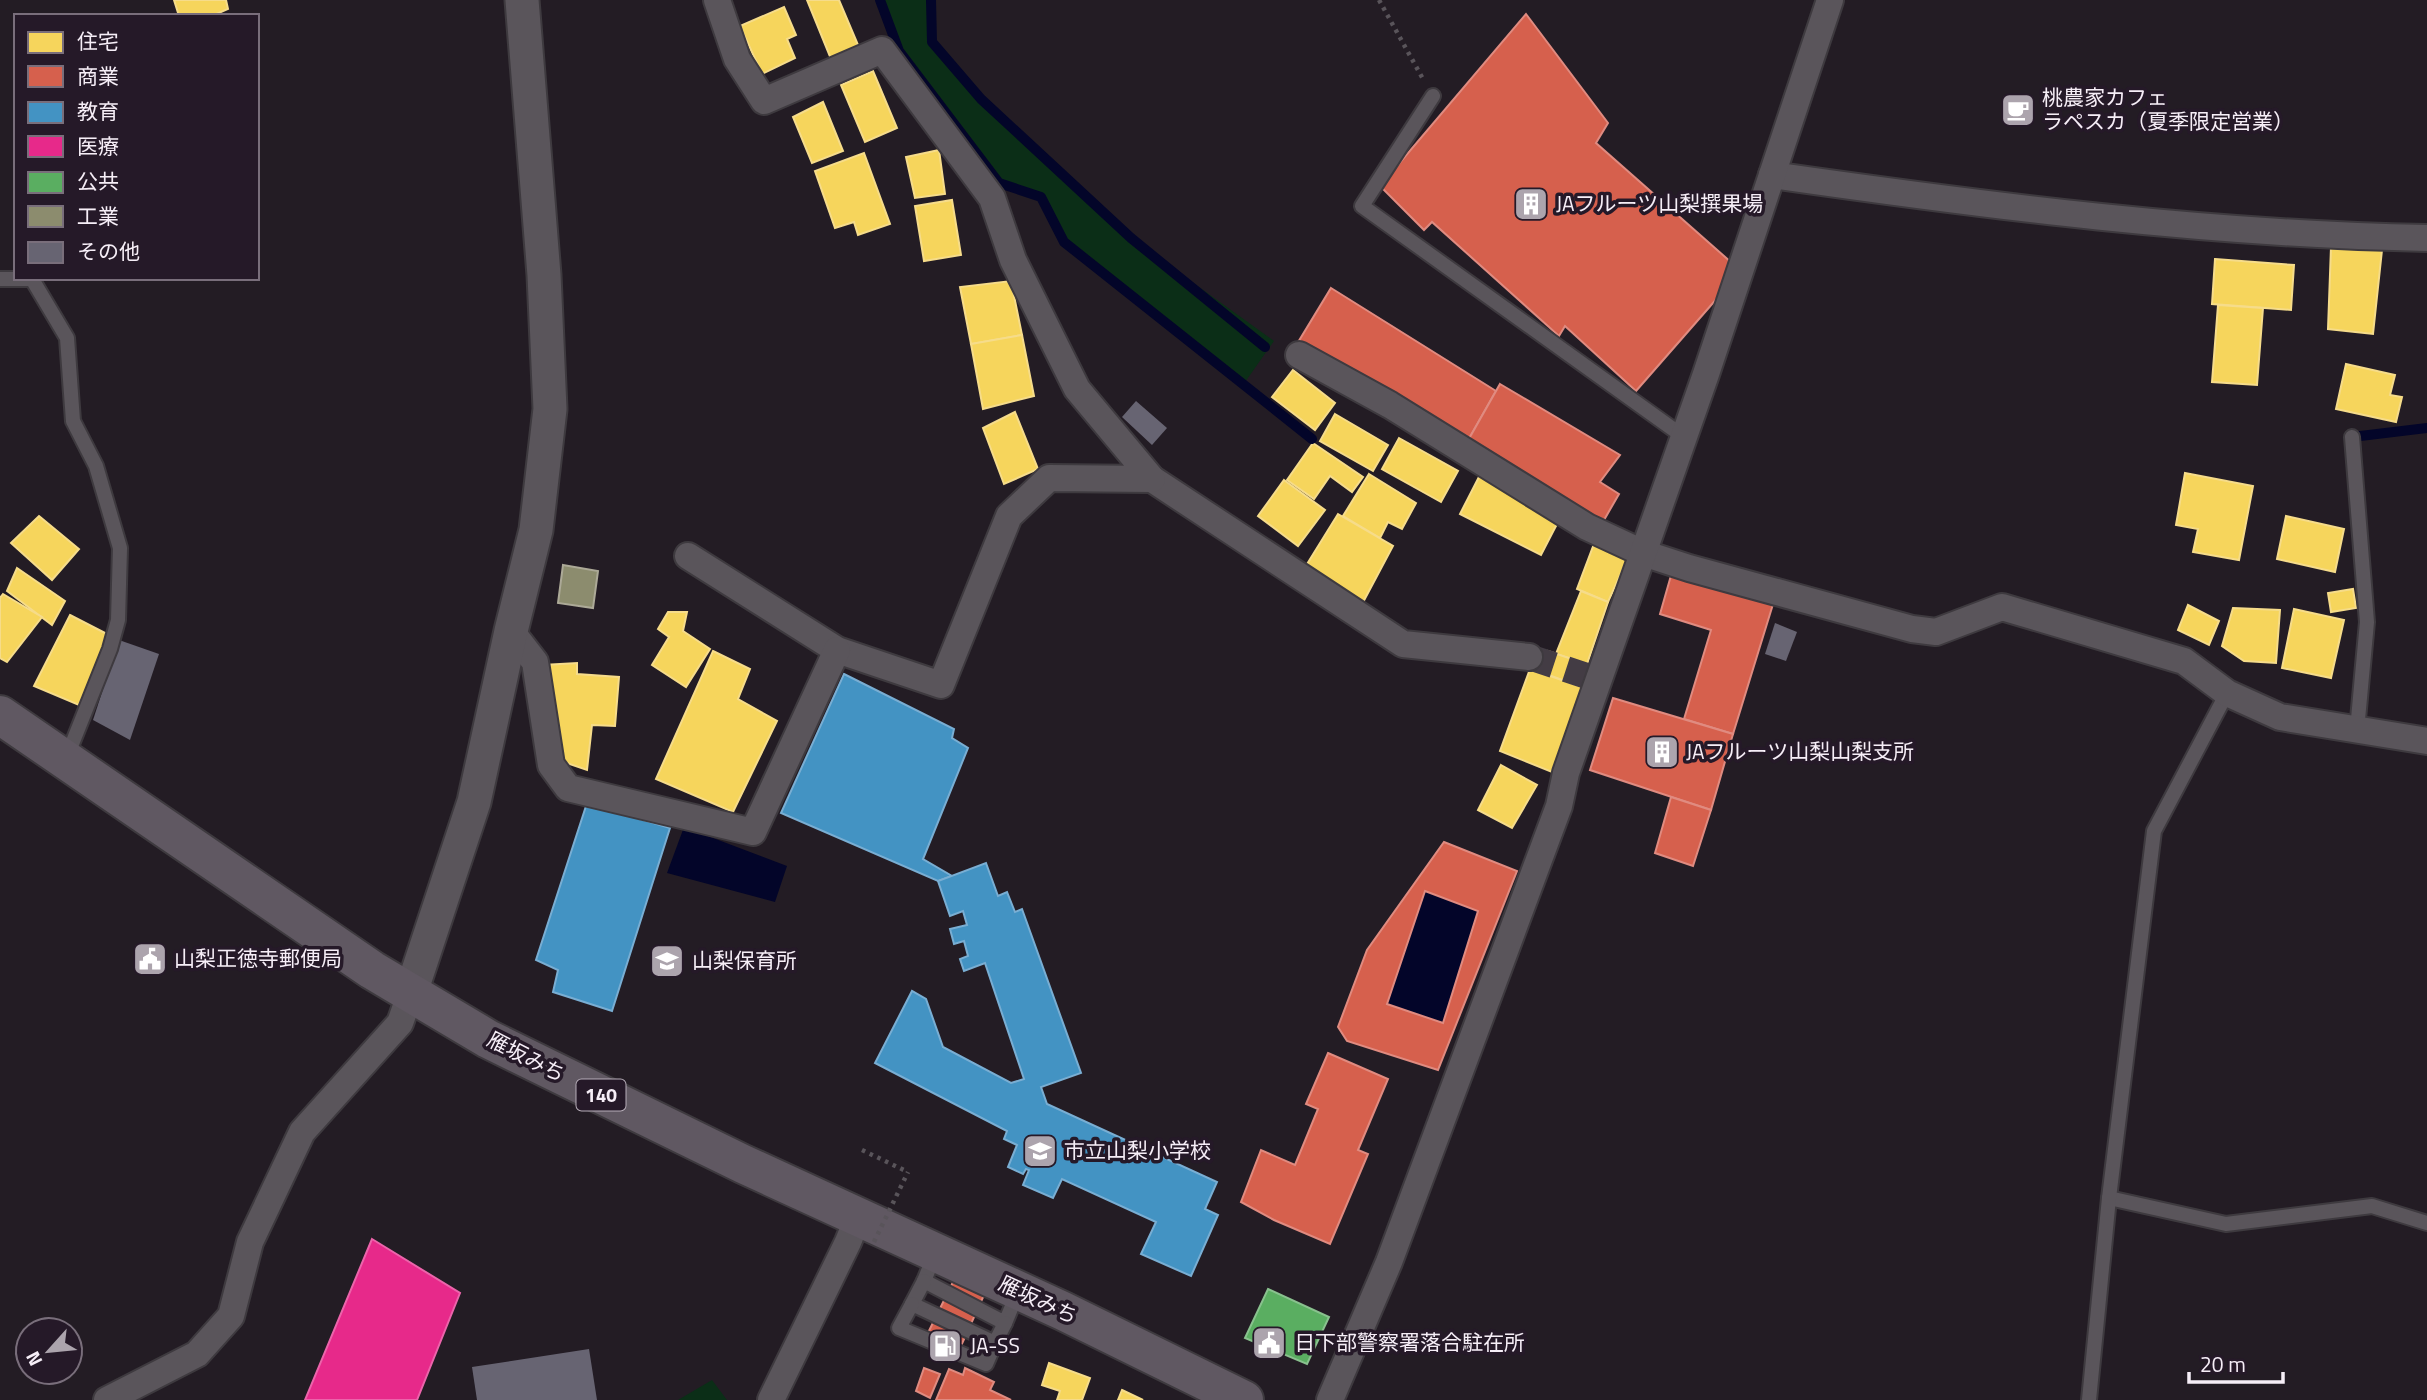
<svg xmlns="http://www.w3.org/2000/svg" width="2427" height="1400" viewBox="0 0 2427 1400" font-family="'Titillium Web','Noto Sans JP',sans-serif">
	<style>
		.green { fill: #0b2e17 }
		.water { fill: #030529 }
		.homes { fill: #f6d55c; stroke: #f6dc8a; stroke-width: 2 }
		.shops { fill: #d6604d; stroke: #e08b80; stroke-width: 2; fill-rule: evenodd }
		.schools { fill: #4393c3; stroke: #79aed3; stroke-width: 2 }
		.health { fill: #e7298a; stroke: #ec64ab; stroke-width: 2 }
		.public { fill: #5aae61; stroke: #89c18e; stroke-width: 2 }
		.industry { fill: #8c8c6e; stroke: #aca997; stroke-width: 2 }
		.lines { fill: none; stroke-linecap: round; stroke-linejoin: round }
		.stream { stroke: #030529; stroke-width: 10 }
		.building { fill: #676472 }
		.minor-tunnel { stroke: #433c44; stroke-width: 26; stroke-dasharray: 26 13; stroke-linecap: butt }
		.service-casing { stroke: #3e3a3f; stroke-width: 18 }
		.minor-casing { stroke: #3e3a3f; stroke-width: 30 }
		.tertiary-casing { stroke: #3e3a3f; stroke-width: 37 }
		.trunk-casing { stroke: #3e3a3f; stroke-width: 42 }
		.path { stroke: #59545a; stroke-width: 4.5; stroke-dasharray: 3.5 5; stroke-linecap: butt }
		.service { stroke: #5a555b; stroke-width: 14 }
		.minor { stroke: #5a555b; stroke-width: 26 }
		.tertiary { stroke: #5a555b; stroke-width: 33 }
		.trunk { stroke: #605862; stroke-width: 38 }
		.path-bridge { stroke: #59545a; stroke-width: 4.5; stroke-dasharray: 3.5 5; stroke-linecap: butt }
		.labels { text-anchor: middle; stroke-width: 7; stroke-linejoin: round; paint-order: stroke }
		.shield { fill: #251928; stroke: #b7aeb9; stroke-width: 2 }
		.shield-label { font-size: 19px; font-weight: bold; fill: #f6eef7 }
		.poi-label { font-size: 21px; fill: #f6eef7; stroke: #251928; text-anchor: start }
		.street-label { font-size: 21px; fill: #f6eef7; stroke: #251928 }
	</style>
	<rect width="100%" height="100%" fill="#231c24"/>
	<g class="green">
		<polygon points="880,0 931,0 932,42 981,99 1131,238 1274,341 1243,385 1064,242 1041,197 999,183 899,51"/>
		<polygon points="712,1380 727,1400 678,1400"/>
	</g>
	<g class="water">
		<polygon points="684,827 787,866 775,902 667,873"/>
		<polygon points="1425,891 1478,911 1443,1023 1387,1004"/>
	</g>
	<g class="homes">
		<polygon points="174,0 226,0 228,9 212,16 179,16"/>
		<polygon points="807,0 839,0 861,52 833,64"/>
		<polygon points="784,7 796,35 787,39 795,58 762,74 740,26"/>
		<polygon points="873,71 897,128 865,142 841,85"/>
		<polygon points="823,102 843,151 812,163 793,117"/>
		<polygon points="939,150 945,194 915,198 906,157"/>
		<polygon points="864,153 890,224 858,235 854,222 835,228 815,171"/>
		<polygon points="952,200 961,255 924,261 915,206"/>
		<polygon points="2331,247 2382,250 2373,334 2328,329"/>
		<polygon points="2215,259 2294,265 2291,310 2212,304"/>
		<polygon points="1011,281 1022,335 971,344 960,287"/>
		<polygon points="2218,305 2263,308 2257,385 2212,382"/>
		<polygon points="1022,335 1034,396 983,409 971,344"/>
		<polygon points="2346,364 2395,375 2390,395 2402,397 2396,422 2336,409"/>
		<polygon points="1293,370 1335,403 1315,430 1272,397"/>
		<polygon points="1015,412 1038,469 1004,484 983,428"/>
		<polygon points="1335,414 1388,445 1373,471 1320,441"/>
		<polygon points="1399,438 1458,471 1441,502 1382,469"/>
		<polygon points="1313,443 1363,477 1352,492 1330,476 1314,499 1287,480"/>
		<polygon points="1481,473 1559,520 1541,555 1460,514"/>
		<polygon points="2185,473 2253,486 2239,560 2193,552 2198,529 2176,525"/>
		<polygon points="1369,474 1416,503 1402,529 1388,522 1380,538 1343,516"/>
		<polygon points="1284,480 1325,510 1298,546 1258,516"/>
		<polygon points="1338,514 1393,546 1360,608 1304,569"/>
		<polygon points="39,516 79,549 52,580 11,543"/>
		<polygon points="2286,516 2344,529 2335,572 2277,559"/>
		<polygon points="1594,544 1627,560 1608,602 1577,589"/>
		<polygon points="17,568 65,601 52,625 7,591"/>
		<polygon points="2353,589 2356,608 2331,612 2328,593"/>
		<polygon points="1581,591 1608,602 1587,664 1556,654"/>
		<polygon points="3,594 42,617 7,662 0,658 0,598"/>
		<polygon points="2188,605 2219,621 2209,645 2178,630"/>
		<polygon points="2233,608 2280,610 2276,663 2244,661 2222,646"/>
		<polygon points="2294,609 2344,620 2331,678 2282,668"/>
		<polygon points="668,612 687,612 683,631 710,649 686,687 652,665 669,637 658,629"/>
		<polygon points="70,615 109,635 79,705 34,686"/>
		<polygon points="713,651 750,669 738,699 777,721 733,812 656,779"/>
		<polygon points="1548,651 1587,664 1579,686 1540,672"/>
		<polygon points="577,663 577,674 619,677 615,726 592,725 587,770 555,759 543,665"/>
		<polygon points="1530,669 1582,687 1552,772 1500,751"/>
		<polygon points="1501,765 1537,785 1512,828 1478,810"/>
		<polygon points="1049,1363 1090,1378 1082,1400 1057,1400 1060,1391 1042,1385"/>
		<polygon points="1122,1390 1143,1400 1118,1400"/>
	</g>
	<g class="shops">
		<polygon points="1526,14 1608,123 1596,143 1741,271 1636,391 1565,326 1559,336 1432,222 1424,230 1380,186"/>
		<polygon points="1331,288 1496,391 1466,444 1297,344"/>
		<polygon points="1500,384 1620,455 1600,482 1619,494 1600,527 1466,444"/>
		<polygon points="1672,572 1774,601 1733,734 1684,719 1711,630 1660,614"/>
		<polygon points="1613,698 1733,734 1711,810 1590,770"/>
		<polygon points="1671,797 1711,810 1693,866 1655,853"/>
		<path d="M 1444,842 L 1517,871 L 1438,1070 L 1347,1041 L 1338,1027 L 1367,950 ZM 1425,891 L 1478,911 L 1443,1023 L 1387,1004 Z"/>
		<polygon points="1328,1053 1388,1079 1358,1150 1368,1154 1330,1244 1274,1220 1241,1202 1261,1150 1295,1165 1318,1109 1306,1104"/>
		<polygon points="956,1276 985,1293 956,1357 923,1343"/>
		<polygon points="924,1368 940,1374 930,1398 916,1391"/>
		<polygon points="965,1368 994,1382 990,1390 1011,1400 936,1400 949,1369 963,1375"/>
	</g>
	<g class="schools">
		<polygon points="844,674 954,729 952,738 968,748 923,859 952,876 938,881 781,813"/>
		<polygon points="587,803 670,828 612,1011 553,992 558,970 536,960"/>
		<polygon points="986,863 998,896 1007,892 1015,912 1022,909 1081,1073 1041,1087 1047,1104 1217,1182 1205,1209 1218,1215 1191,1276 1141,1254 1156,1222 1062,1179 1053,1198 1023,1185 1029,1170 1026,1169 1023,1174 1008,1167 1017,1145 1004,1139 1007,1131 875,1063 912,991 926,999 943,1047 1011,1083 1024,1079 985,963 964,971 960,959 968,956 964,941 954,944 950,929 967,925 963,911 950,916 938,881"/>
	</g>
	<polygon class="health" points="372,1239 460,1293 417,1400 305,1400"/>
	<polygon class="public" points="1268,1289 1329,1317 1307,1364 1245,1338"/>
	<polygon class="industry" points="563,565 598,571 593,608 558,603"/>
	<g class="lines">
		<g class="stream">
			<polyline points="880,0 899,51 999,183 1041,197 1064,242 1312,439"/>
			<polyline points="931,0 932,42 981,99 1131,238 1265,347"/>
			<polyline points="2352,437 2427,428"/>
		</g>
	</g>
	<g class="building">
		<polygon points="1136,401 1167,428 1152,445 1122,417"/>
		<polygon points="1775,623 1797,632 1786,661 1765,654"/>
		<polygon points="119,640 159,654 130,740 93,720"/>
		<polygon points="589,1349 597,1400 477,1400 472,1367"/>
	</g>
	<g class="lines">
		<polyline class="minor-tunnel" points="1529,657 1599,680"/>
		<g class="service-casing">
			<g id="service">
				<polyline points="1433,96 1362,206 1684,437"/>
				<polyline points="0,279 32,279 67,338 73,421 96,466 120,548 118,620 110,649 66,759"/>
				<polyline points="2352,437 2367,622 2357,730"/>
				<polyline points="2109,1198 2226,1224 2372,1206 2427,1223"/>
				<polyline points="935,1254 924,1281 1005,1323 1018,1292"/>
				<polyline points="924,1281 912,1304 995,1343 1005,1323"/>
				<polyline points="912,1304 899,1328 986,1364 995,1343"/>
				<polyline points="2089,1400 2109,1198 2154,831 2227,693"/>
			</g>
		</g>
		<g class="minor-casing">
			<g id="minor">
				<path d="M 1772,175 C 1989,206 2207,234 2427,238"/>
				<polyline points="1299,355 1390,405 1587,527 1643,553 1689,568 1912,629 1936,632 2002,607 2184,661 2227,693 2280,717 2427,741"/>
				<polyline points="1152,479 1403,644 1529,657"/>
				<polyline points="688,556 837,650 941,685 1009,516 1049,478 1152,479 1077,389 1013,260 992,198 882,50 764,101 737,59 717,0"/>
				<polyline points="511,631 535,662 551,765 568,788 753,832 837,650"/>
				<polyline points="107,1400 197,1354 231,1316 250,1242 302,1132 400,1023 411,992"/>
				<polyline points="771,1400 848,1242 859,1215"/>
				<polyline points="1330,1400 1389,1262 1559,806 1566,773 1706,374 1830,0"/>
			</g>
		</g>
		<g class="tertiary-casing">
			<polyline id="tertiary" points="411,992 474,802 511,631 536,530 550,409 544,275 522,0"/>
		</g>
		<g class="trunk-casing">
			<polyline id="trunk" points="0,715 372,970 488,1039 743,1164 1063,1311 1244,1400"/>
		</g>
		<g class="path">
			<polyline points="1379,0 1423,79"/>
			<polyline points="862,1150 908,1172"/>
		</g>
		<use href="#service" class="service"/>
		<use href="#minor" class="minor"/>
		<use href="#tertiary" class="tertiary"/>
		<use href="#trunk" class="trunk"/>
		<polyline class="path-bridge" points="874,1242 908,1172"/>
	</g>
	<defs>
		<g id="cafe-square" transform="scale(1.75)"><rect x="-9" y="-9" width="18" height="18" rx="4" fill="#aca4ad" stroke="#251928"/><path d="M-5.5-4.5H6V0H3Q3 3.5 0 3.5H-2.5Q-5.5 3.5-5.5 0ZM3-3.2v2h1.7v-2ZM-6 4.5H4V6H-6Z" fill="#fff"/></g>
		<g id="building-square" transform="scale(1.75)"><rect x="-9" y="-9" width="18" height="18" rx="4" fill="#aca4ad" stroke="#251928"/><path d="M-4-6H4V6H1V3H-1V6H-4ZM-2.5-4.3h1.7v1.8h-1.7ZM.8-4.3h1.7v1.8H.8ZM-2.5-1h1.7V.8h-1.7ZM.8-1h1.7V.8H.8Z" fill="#fff"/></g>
		<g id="civic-square" transform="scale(1.75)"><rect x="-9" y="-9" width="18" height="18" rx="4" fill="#aca4ad" stroke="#251928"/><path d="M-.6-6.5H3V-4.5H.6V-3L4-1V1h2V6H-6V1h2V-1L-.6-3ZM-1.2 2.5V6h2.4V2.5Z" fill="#fff"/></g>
		<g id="school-square" transform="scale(1.75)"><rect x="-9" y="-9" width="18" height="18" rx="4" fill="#aca4ad" stroke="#251928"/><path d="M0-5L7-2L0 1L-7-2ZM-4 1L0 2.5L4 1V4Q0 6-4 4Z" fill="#fff"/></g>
		<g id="fuel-square" transform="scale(1.75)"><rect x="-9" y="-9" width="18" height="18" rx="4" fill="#aca4ad" stroke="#251928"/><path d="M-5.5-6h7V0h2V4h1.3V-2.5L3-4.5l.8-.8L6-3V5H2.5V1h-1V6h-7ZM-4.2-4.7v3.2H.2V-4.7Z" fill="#fff"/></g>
	</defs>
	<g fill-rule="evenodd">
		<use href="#cafe-square" x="2018" y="110"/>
		<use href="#building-square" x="1531" y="204"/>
		<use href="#building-square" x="1662" y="752"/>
		<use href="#civic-square" x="150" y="959"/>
		<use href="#school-square" x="667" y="961"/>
		<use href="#school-square" x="1040" y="1151"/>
		<use href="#civic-square" x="1269" y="1343"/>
		<use href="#fuel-square" x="945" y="1346"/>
	</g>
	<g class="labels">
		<rect class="shield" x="576.5" y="1079.5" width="49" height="31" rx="5"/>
		<g class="shield-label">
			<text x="601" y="1102">140</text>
		</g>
		<g class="poi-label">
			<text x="2042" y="105">桃農家カフェ<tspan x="2042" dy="24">ラペスカ（夏季限定営業）</tspan></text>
			<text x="1556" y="211">JAフルーツ山梨撰果場</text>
			<text x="1686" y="759">JAフルーツ山梨山梨支所</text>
			<text x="174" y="966">山梨正徳寺郵便局</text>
			<text x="692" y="968">山梨保育所</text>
			<text x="1064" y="1158">市立山梨小学校</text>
			<text x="1294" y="1350">日下部警察署落合駐在所</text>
			<text x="970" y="1353">JA-SS</text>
		</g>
		<g class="street-label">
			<text transform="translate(526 1057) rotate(27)" y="7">雁坂みち</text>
			<text transform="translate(1038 1300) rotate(25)" y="7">雁坂みち</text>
		</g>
	</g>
	<rect x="14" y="14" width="245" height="266" fill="#251928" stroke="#796e7b" stroke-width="2"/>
	<rect x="28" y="32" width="35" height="21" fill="#f6d55c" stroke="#796e7b" stroke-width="2"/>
	<text x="77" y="49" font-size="21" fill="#f6eef7">住宅</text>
	<rect x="28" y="66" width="35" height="21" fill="#d6604d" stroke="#796e7b" stroke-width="2"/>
	<text x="77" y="84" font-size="21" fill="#f6eef7">商業</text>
	<rect x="28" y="102" width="35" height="21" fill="#4393c3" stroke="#796e7b" stroke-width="2"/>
	<text x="77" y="119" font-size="21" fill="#f6eef7">教育</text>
	<rect x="28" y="136" width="35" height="21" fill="#e7298a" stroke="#796e7b" stroke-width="2"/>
	<text x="77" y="154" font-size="21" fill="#f6eef7">医療</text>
	<rect x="28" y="172" width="35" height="21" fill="#5aae61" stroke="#796e7b" stroke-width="2"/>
	<text x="77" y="189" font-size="21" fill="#f6eef7">公共</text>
	<rect x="28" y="206" width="35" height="21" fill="#8c8c6e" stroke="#796e7b" stroke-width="2"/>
	<text x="77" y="224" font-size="21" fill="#f6eef7">工業</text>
	<rect x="28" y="242" width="35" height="21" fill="#676472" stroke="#796e7b" stroke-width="2"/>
	<text x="77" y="259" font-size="21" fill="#f6eef7">その他</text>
	<g transform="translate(49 1351) rotate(243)"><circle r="33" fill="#251928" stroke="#796e7b" stroke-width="2"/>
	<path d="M0-5L12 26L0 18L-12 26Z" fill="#aca4ad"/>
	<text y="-10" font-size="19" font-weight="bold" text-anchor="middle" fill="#f6eef7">N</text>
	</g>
	<path d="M2189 1372v10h94v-10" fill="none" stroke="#f6eef7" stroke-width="3.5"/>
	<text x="2200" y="1372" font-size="21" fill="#f6eef7" stroke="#251928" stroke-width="5" paint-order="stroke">20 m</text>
</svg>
